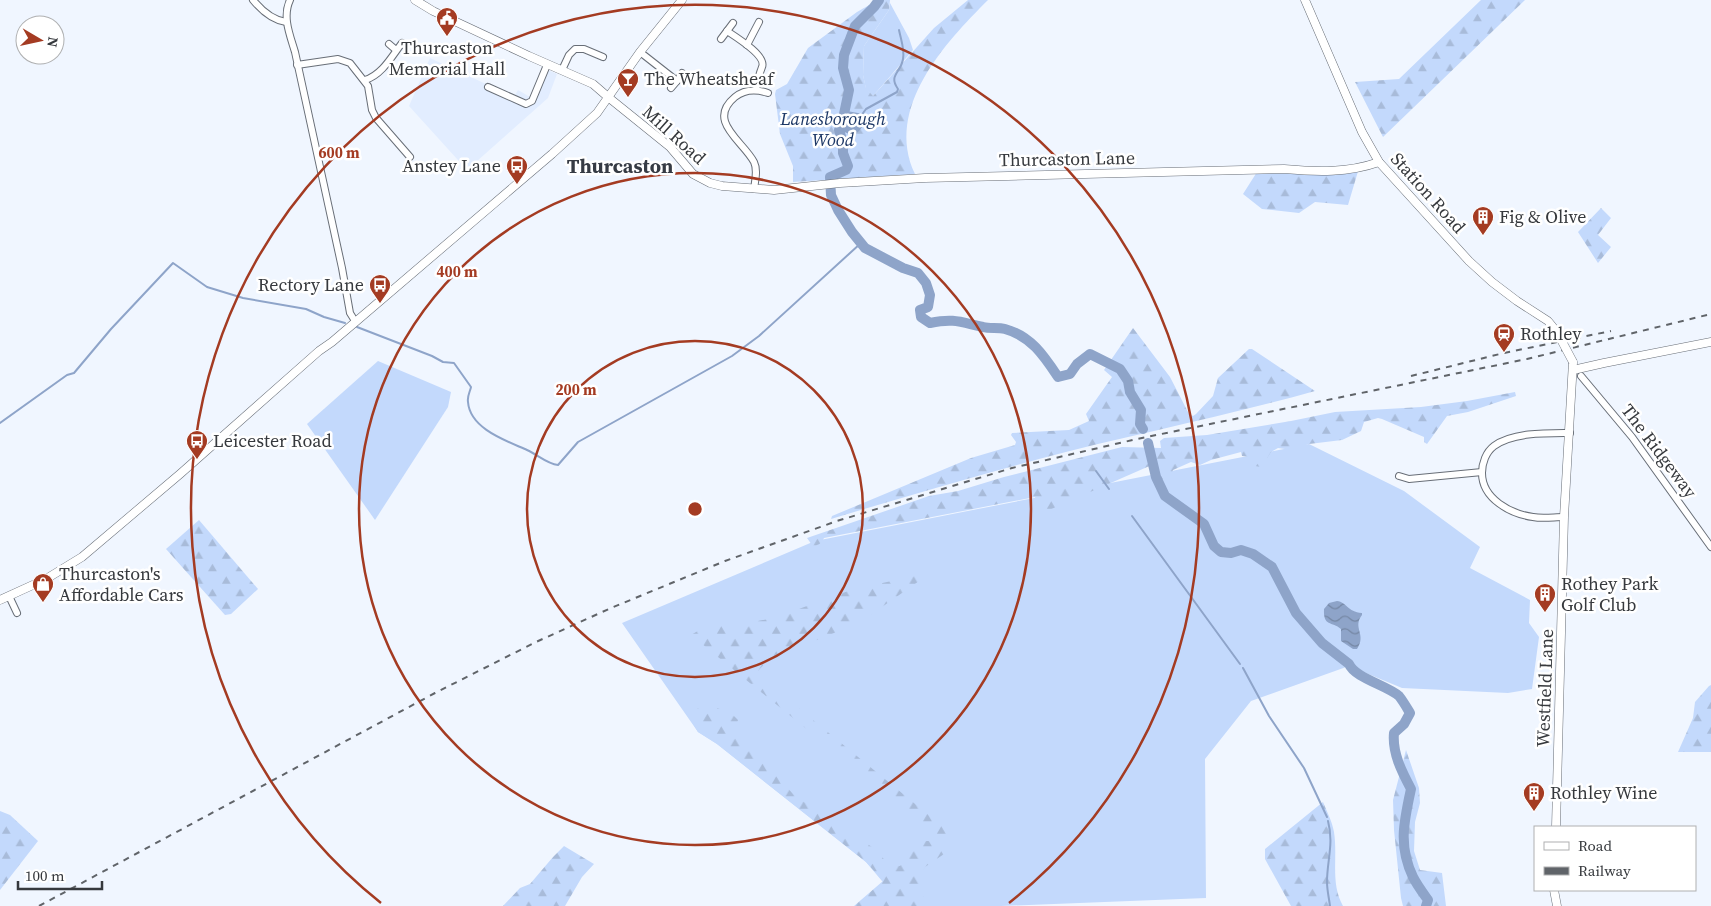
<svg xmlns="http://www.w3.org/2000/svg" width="1711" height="906" viewBox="0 0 1711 906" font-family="'Source Serif 4',serif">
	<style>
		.built { fill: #e2edff }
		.grass { fill: #c3d9fc }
		.forest { fill: url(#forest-firs) }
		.water { fill: url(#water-waves) }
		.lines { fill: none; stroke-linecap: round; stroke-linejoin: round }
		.stream { stroke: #8ea4c9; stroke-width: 2 }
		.river { stroke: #8ea4c9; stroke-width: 10 }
		.minor-casing { stroke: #686e77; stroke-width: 8 }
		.tertiary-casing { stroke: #686e77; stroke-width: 9 }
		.minor { stroke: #fff; stroke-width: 6 }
		.tertiary { stroke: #fff; stroke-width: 8 }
		.rail { stroke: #606469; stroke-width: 2; stroke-dasharray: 6 6; stroke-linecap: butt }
		.tertiary-bridge-casing { stroke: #686e77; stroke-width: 9; stroke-linecap: butt }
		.tertiary-bridge { stroke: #fff; stroke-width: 8 }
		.ring { fill: none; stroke: #a43b22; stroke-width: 2.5 }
		.labels { text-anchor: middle; stroke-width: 5; stroke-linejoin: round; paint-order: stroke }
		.poi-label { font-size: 18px; fill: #36393d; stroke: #fff; text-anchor: start }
		.park-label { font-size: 18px; font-style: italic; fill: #1c3766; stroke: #fff }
		.street-label { font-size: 18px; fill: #36393d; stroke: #fff }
		.quarter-label { font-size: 20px; font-weight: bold; fill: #363b44; stroke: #fff }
		.centre { fill: #a43b22; stroke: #fff; stroke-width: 2.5 }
		.ring-label { font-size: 15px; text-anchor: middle; font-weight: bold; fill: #a43b22; stroke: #fff; stroke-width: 5; stroke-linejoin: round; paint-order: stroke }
	</style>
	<defs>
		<pattern id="forest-firs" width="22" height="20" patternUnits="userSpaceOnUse" patternTransform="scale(1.25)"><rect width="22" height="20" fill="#c3d9fc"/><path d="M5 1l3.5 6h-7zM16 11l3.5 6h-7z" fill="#a8bbd9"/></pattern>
		<pattern id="water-waves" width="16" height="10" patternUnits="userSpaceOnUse" patternTransform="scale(1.25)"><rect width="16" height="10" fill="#8ea4c9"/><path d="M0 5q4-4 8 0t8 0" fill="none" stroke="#7587a4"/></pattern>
	</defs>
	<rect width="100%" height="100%" fill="#f0f6ff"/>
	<polygon class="built" points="430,58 514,97 518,90 530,97 543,68 557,74 548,98 467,170 409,106"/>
	<g class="grass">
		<polygon points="890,3 909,38 913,50 873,96 866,89 863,75 864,46 889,10"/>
		<polygon points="378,361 451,392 448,407 375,520 307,424"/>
		<polygon points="1309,444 1404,491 1480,547 1470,568 1530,600 1529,623 1539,637 1532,689 1508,693 1402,688 1349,666 1251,701 1205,759 1206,898 1001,906 903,906 866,862 717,744 698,732 622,623 815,541"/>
	</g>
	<g class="forest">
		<path d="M 878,0 L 890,0 L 889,10 L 864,46 L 863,75 L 866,88 L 873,96 L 934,28 L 968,0 L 988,0 C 945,43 884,108 915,174 L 793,182 L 793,166 L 780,134 L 775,94 L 776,90 L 787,84 L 808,48 L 857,12 Z"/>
		<polygon points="1481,0 1525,0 1383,137 1355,82 1399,79"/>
		<polygon points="1359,168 1348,205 1315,202 1299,213 1262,209 1243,194 1257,172"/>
		<polygon points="1601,208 1611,218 1598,235 1611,247 1598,263 1578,232"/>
		<path d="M 1133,328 L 1170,377 L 1189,414 L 1193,416 L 1196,414 L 1213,396 L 1218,378 L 1249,349 L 1252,349 L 1315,391 C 1223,417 1130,435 1039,459 C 969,478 900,498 831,519 L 832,516 L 971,458 L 1015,445 L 1016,442 L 1011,435 L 1012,433 L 1069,430 L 1089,421 L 1086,414 L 1112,377 L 1104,370 Z"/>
		<path d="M 1515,392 L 1516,396 L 1468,412 L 1447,416 L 1427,444 L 1424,442 L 1424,437 L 1382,419 L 1378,418 L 1364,422 L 1361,431 L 1342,440 L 1309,444 L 1292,450 L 1278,448 L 1271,452 L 1261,467 L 1255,466 L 1252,463 L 1252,457 L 1242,456 L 1241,452 L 1211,460 L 1200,465 L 1191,462 L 1173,470 L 1170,477 L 1160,480 L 1154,464 L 1040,514 L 1035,497 L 824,538 C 821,544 818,546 812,545 L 807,538 L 929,496 L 958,491 L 1004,477 L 1122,447 L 1161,448 L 1160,441 L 1164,438 L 1207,435 L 1291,421 L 1335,412 L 1421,407 L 1467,401 Z"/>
		<polygon points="199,520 258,589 231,614 225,615 166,549"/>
		<polygon points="932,572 859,623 769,659 756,673 948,831 944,841 691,635 706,626 747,623 774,618 851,590"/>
		<polygon points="1711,685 1711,752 1678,752 1693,718 1695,702 1709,686"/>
		<path d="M 706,706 C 718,708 729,710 738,720 L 734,731 L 795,796 L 875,849 L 889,865 L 900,866 L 911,854 L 906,844 L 902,840 L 903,836 L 907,835 C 913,837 919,840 926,841 C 937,842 945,837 944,854 L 925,867 L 918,878 L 926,906 L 854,906 L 883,881 L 866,862 L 717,744 L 698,732 L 691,720 L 698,708 Z"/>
		<polygon points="1406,750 1419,788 1420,803 1415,822 1414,851 1420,870 1442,873 1446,906 1403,906 1401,898 1394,830 1393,800"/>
		<path d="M 1323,802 C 1327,812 1332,821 1334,832 C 1338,858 1330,883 1343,906 L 1291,906 L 1265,859 L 1265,849 Z"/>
		<polygon points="0,811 10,815 38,841 0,890"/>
		<polygon points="564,846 594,864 582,877 565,906 503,906 520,888 530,884 553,857"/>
	</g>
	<path class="water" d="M 1337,601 C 1347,602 1347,612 1362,613 L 1362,615 C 1352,628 1367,634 1357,649 L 1353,649 L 1341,641 L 1341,629 C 1332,621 1323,627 1324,609 L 1329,603 Z"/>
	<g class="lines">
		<g class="stream">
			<path d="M 858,120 L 866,109 L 897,92 L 898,89 C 888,75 901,73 903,59 C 905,50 901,40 899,30"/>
			<path d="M 357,327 L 432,356 L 443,362 L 454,363 L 471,387 C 470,392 467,396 468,402 C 470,429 507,441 527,450 C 538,455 547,464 558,465 L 578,442 L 732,356 L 759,336 L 861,243"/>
			<polyline points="0,423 67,375 74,373 111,329 173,263 207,287 243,298 306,309 324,317 345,323"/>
			<polyline points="1096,471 1109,489"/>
			<polyline points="1132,516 1240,664"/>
			<polyline points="1243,668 1269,716 1304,768 1327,817"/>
			<path d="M 1328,821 C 1334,844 1327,860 1327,882 C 1327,890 1329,898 1330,906"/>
		</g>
		<g class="river">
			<path d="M 879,0 L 874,7 L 855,26 L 844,55 L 843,68 L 849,90 L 844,114 L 846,116 L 857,118 L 858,124 L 855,128 L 850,129 L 846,127 L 842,127 L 839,130 L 843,143 L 843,153 L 848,166 L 846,170 L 830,177 L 831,195 L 838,210 L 852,232 L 865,248 L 903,268 L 918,273 L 926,283 L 930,295 L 928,307 L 920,310 L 921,317 L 930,323 C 954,318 960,322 983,327 C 990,329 998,327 1005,329 C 1031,336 1044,356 1058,377 L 1070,374 L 1077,364 L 1090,354 L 1120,369 L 1128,381 L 1130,392 L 1141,410 L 1140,424 L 1143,429"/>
			<path d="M 1148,443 L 1156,477 L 1165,496 L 1204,524 L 1214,546 L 1221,552 L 1231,553 L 1241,550 L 1253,554 L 1272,567 L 1296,613 L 1322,643 L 1349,664 C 1355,678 1386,685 1399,696 C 1403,701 1407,708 1410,713 L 1404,724 L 1394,733 C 1392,753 1402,772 1411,789 C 1404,821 1398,846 1413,877 C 1417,885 1423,893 1428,900 L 1426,906"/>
		</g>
		<g class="minor-casing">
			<g id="minor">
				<path d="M 253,0 C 262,11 272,20 286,22"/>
				<path d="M 290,0 C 282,17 290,35 295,52 L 342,268 L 350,313 L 355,321"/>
				<path d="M 727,31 C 736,37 767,56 762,67 C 759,76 757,79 756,90"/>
				<polyline points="721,39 733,23"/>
				<polyline points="389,44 396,50"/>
				<polyline points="747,45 759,22"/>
				<polyline points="640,52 677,81 682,73"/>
				<polyline points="297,65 338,59 350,63 368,86 372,110 376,118 410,157"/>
				<polyline points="562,70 569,55 575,49 584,49 603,57"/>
				<path d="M 365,80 C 382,75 392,56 402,43"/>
				<polyline points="488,87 526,104 532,101 547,65"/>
				<polyline points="671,88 677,81"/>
				<path d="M 754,189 C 755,181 758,170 754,162 C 743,141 706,121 735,97 C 745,89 756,89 768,93"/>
				<polyline points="1581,376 1632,437 1711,547"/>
				<polyline points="1399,476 1409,479 1482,472"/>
				<path d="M 1564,517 C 1554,517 1543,519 1533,517 C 1511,514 1482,499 1482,473 C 1482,463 1486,452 1494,446 C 1513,432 1548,433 1570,433"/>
				<polyline points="9,596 17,613"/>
			</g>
		</g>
		<g class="tertiary-casing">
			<g id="tertiary">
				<path d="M 415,0 L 433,11 L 529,56 L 593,84 L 608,97 L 670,147 L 693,174 L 710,183 L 722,186 L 774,190 L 840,183 L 925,178 L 1284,169 C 1317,172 1348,173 1379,162"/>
				<polyline points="1305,0 1362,132 1379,162 1469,261 1492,282 1517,301 1548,321 1557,332"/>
				<polyline points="1573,370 1604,363 1711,342"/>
				<polyline points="0,600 46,579 82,557 180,474 319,351 332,342 552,154 597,113 640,52 682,0"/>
				<polyline points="1556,827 1564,517 1573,362"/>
				<polyline points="1554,890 1557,906"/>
			</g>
		</g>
		<use href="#minor" class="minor"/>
		<use href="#tertiary" class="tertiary"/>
		<g class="rail">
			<polyline points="1411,376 1504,353 1611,331"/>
			<polyline points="39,906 435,693 536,642 611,608 725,561 837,521 1012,468 1137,439 1527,359 1711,314"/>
		</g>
		<g class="tertiary-bridge-casing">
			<polyline id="tertiary-bridge" points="1557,332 1573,362"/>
		</g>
		<use href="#tertiary-bridge" class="tertiary-bridge"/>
	</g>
	<g class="ring">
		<circle cx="695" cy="509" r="168"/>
		<circle cx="695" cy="509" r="336"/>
		<path d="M381 903A504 504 0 1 1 1009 903"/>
	</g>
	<defs>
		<g id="civic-pin" transform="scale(1.125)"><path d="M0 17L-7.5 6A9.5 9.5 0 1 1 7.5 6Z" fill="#a43b22" stroke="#fff"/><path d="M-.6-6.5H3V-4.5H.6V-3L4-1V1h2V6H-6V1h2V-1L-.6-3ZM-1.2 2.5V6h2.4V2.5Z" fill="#fff"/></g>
		<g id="bar-pin" transform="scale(1.125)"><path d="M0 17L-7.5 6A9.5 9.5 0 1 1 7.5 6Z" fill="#a43b22" stroke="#fff"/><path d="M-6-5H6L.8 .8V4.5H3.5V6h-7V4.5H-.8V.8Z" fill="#fff"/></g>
		<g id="bus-pin" transform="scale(1.125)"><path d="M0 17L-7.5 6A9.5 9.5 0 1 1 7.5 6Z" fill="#a43b22" stroke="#fff"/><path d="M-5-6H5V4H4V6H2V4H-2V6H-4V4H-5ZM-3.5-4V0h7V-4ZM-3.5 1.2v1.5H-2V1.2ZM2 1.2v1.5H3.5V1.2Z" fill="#fff"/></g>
		<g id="building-pin" transform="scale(1.125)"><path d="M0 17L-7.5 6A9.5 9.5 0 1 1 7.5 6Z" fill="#a43b22" stroke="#fff"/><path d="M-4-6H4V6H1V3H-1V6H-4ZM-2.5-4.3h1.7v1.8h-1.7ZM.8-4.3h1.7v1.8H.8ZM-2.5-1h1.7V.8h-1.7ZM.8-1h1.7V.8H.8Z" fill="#fff"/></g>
		<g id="station-pin" transform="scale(1.125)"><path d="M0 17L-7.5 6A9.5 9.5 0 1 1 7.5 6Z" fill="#a43b22" stroke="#fff"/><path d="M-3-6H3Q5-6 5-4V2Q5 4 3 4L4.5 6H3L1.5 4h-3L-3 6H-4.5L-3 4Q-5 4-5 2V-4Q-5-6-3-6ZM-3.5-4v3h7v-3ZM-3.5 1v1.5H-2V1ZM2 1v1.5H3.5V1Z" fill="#fff"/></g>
		<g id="shop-pin" transform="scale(1.125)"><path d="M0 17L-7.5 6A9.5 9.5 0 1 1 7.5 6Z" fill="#a43b22" stroke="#fff"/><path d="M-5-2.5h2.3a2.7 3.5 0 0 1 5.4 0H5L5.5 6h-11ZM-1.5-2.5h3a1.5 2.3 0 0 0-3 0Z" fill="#fff"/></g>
	</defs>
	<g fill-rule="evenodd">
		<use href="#civic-pin" x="447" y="18"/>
		<use href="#bar-pin" x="628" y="79"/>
		<use href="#bus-pin" x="517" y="166"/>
		<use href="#building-pin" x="1483" y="217"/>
		<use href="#bus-pin" x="380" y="285"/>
		<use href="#station-pin" x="1504" y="334"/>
		<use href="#bus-pin" x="197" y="441"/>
		<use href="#shop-pin" x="43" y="584"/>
		<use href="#building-pin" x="1545" y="594"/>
		<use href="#building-pin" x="1534" y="793"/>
	</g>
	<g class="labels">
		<g class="poi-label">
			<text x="447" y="54" text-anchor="middle">Thurcaston<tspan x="447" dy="21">Memorial Hall</tspan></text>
			<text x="644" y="85">The Wheatsheaf</text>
			<text x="501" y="172" text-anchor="end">Anstey Lane</text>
			<text x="1499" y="223">Fig &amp; Olive</text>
			<text x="364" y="291" text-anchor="end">Rectory Lane</text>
			<text x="1520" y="340">Rothley</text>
			<text x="213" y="447">Leicester Road</text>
			<text x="59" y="580">Thurcaston's<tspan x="59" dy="21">Affordable Cars</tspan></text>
			<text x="1561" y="590">Rothey Park<tspan x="1561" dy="21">Golf Club</tspan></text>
			<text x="1550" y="799">Rothley Wine</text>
		</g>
		<g class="park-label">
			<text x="833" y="125">Lanesborough<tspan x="833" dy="21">Wood</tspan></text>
		</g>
		<g class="street-label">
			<text transform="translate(674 135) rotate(42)" y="6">Mill Road</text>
			<text transform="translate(1067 159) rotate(-1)" y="6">Thurcaston Lane</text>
			<text transform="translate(1428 193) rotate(48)" y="6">Station Road</text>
			<text transform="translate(1659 451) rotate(53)" y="6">The Ridgeway</text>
			<text transform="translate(1545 688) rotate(-88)" y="6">Westfield Lane</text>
		</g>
		<g class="quarter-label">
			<text x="620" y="173">Thurcaston</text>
		</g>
	</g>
	<circle cx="695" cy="509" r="8" class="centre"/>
	<g class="ring-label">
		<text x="339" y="158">600 m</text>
		<text x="457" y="277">400 m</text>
		<text x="576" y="395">200 m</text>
	</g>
	<rect x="1534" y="826" width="162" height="65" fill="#ffffff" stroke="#afb0b1"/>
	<rect x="1544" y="842" width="25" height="8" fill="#ffffff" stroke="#afb0b1"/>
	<text x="1578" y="851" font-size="15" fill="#36393d">Road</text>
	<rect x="1544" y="867" width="25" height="8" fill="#606469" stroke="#afb0b1"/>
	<text x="1578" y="876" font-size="15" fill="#36393d">Railway</text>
	<g transform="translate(40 40) rotate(99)"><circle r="24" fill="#ffffff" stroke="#afb0b1"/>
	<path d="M0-4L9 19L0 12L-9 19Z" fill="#a43b22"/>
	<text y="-8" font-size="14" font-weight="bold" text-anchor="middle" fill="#36393d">N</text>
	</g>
	<path d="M18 881v8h84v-8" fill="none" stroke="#36393d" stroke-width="2.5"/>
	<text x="25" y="881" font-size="15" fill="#36393d" stroke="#ffffff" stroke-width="4" paint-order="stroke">100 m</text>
</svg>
